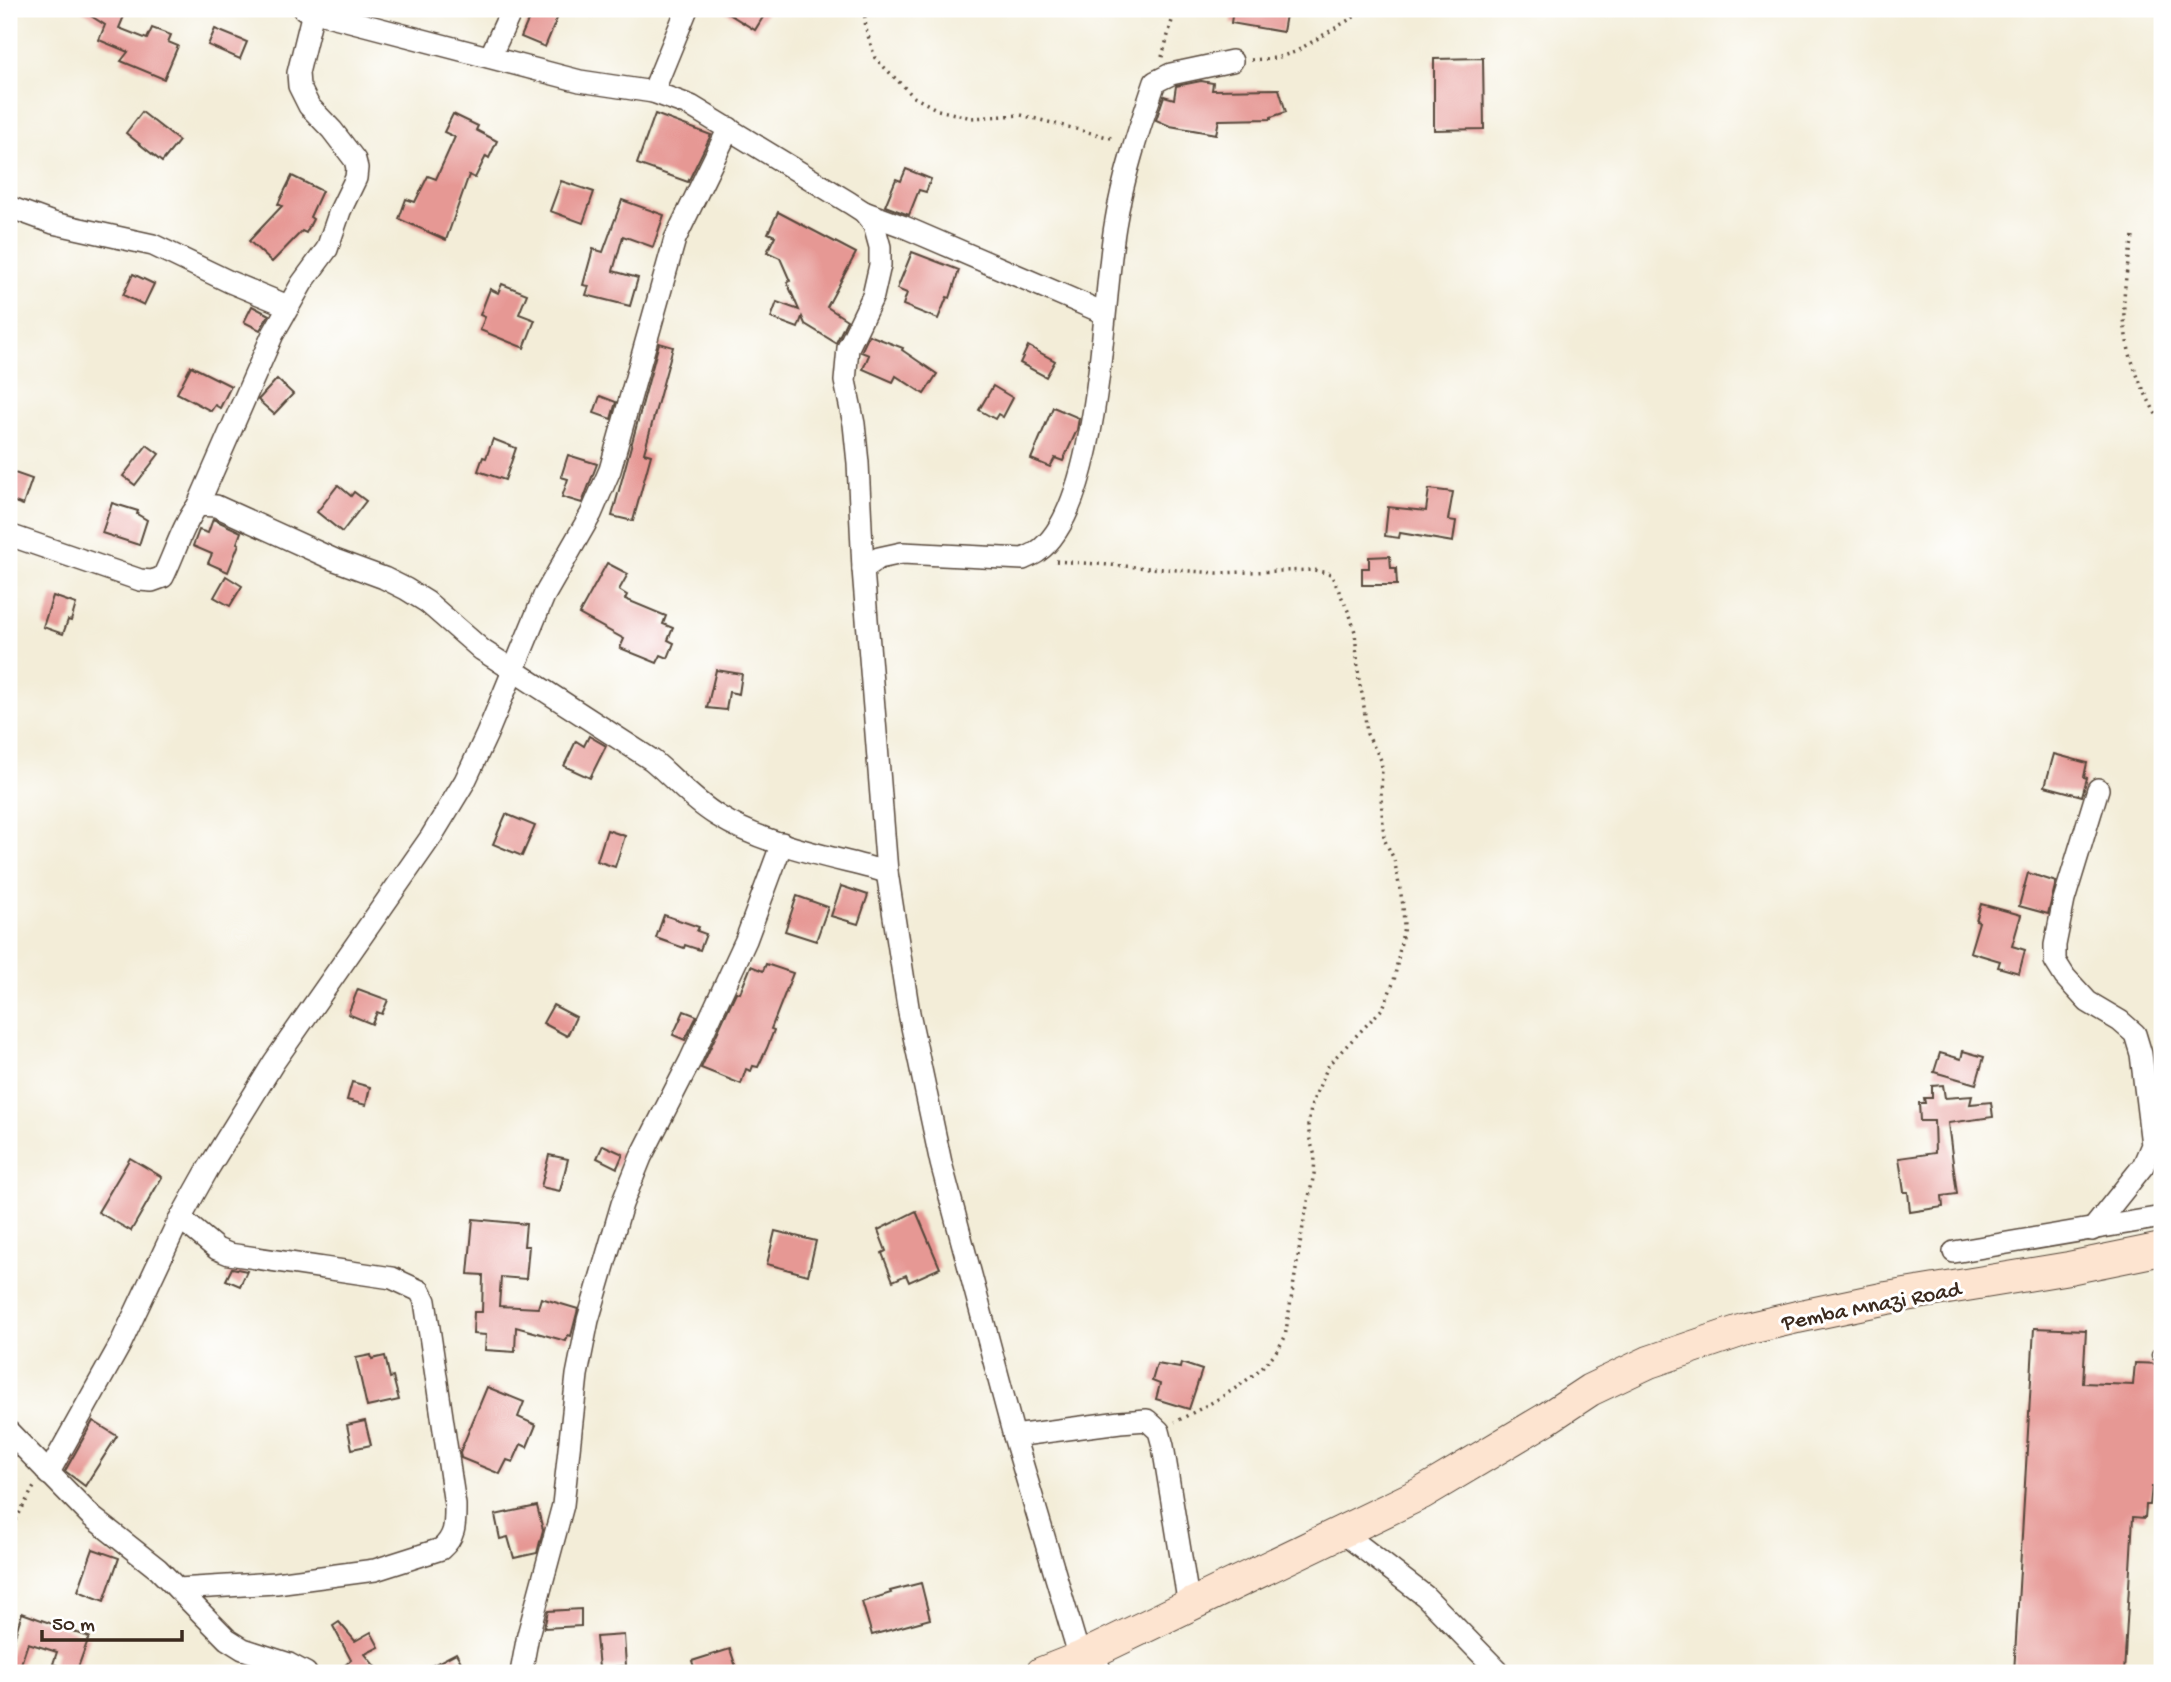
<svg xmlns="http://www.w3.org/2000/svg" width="2171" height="1682" viewBox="0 0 2171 1682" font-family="'Gochi Hand',sans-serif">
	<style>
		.building { fill: #e69894 }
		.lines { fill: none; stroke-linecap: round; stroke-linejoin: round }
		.lane-casing { stroke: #57473a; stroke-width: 13 }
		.street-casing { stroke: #57473a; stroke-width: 24 }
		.secondary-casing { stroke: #57473a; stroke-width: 34 }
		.path { stroke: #57473a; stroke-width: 3.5; stroke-dasharray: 2 5; stroke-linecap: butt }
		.lane { stroke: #fff; stroke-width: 10 }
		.street { stroke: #fff; stroke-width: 21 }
		.secondary { stroke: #fde4d0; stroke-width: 32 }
		.labels { text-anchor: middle; stroke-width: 6; stroke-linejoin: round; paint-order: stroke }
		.street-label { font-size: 23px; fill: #3b2a1e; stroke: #fff }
	</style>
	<rect width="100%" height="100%" fill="#fff"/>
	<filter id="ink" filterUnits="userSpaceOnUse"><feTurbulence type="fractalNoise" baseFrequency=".0143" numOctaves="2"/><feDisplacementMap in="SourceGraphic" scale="14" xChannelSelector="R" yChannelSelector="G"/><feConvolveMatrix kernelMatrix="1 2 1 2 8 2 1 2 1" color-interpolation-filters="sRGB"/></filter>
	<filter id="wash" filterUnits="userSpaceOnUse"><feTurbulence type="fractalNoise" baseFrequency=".00686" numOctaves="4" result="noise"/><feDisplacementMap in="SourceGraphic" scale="28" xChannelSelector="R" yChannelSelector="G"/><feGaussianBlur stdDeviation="1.57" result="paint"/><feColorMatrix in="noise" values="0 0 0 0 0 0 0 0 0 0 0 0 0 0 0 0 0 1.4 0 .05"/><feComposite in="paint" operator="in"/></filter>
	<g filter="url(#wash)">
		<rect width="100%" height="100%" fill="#f3edd8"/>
		<g id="blocks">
			<g class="building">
				<polygon points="80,9 127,9 119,28 147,39 152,28 171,35 168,42 178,46 164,79 121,61 128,52 99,40 105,25"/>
				<polygon points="533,9 561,9 545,47 521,37"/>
				<polygon points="721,9 768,9 755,30"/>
				<polygon points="1233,9 1287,9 1283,32 1231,23"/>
				<polygon points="215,29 247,42 240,59 208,45"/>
				<polygon points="1483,58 1484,129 1434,130 1434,59"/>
				<polygon points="1201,81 1213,83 1212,90 1279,89 1286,112 1271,117 1271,119 1219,120 1216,134 1170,126 1156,120 1164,96 1174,99 1176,86"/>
				<polygon points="142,112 179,141 162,162 126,133"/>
				<polygon points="453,114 478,126 476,130 497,141 489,158 486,156 475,178 469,175 446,240 399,219 406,199 415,202 428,176 436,179 455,137 444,132"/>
				<polygon points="655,114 711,135 688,182 637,164"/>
				<polygon points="906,169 931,179 926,192 919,190 909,215 885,206 896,179 901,181"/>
				<polygon points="292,176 322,191 310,217 313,219 306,233 302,231 272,262 249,241 282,206 278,204"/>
				<polygon points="561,181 594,192 583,223 550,211"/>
				<polygon points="622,200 664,215 653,247 623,236 613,271 638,278 630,306 586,295 589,286 583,285 593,249 603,252"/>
				<polygon points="778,212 856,253 827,307 847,320 836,343 805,324 802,317 798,328 771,318 777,302 799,310 787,282 790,281 780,258 767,252 775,236 768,233"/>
				<polygon points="912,252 959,270 950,298 947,297 938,319 903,305 907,293 897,289"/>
				<polygon points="133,274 154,284 144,305 123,295"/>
				<polygon points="502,284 527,294 519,314 535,320 524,348 480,330 485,317 480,315 490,289 498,293"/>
				<polygon points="252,306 269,315 260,330 244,322"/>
				<polygon points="869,335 903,348 902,350 937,374 924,394 896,376 893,382 863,369 869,355 861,352"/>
				<polygon points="659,343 673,347 644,453 651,455 633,521 612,516"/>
				<polygon points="1028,346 1055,361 1046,377 1020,363"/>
				<polygon points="191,366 231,386 220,408 215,405 211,411 177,393"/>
				<polygon points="277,379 293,394 274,414 258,400"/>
				<polygon points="993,386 1013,398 1003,417 998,414 995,419 979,410"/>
				<polygon points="600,396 616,402 611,419 594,413"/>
				<polygon points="1053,407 1079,418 1077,430 1063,461 1055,458 1050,467 1031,459"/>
				<polygon points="493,439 516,448 505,480 478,471 483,457 486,458"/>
				<polygon points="147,445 159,454 135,485 123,476"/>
				<polygon points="568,455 597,464 582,503 562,497 568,479 561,477"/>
				<polygon points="9,471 32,479 23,505 9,500"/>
				<polygon points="338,485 351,496 354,492 366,501 342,532 317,512"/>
				<polygon points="1429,489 1453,492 1448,520 1456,521 1453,542 1400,533 1399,538 1385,536 1388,507 1426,511"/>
				<polygon points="112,503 138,511 137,514 147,520 139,545 102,533"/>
				<polygon points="213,519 241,532 237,543 239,544 228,572 208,563 212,554 193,546 199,530 208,533"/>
				<polygon points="1390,556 1391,568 1396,568 1397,585 1362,585 1362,568 1369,568 1369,557"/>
				<polygon points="607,563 628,574 619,590 627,595 625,599 666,616 663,624 673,628 668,640 674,643 668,658 661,655 657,663 620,648 624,639 579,614"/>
				<polygon points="226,576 242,586 230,606 214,597"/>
				<polygon points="53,596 76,604 71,621 68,620 63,634 43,627"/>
				<polygon points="716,670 742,674 739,694 729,692 726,710 707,708"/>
				<polygon points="589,736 606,746 590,778 564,766 576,741 584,746"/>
				<polygon points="2054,754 2087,763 2084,777 2087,778 2082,796 2045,786"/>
				<polygon points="506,814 535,826 522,856 493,844"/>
				<polygon points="607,830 625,836 615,867 597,861"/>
				<polygon points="2028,873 2056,882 2048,914 2019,906"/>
				<polygon points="841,886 868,895 858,924 831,916"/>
				<polygon points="797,896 828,907 816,941 785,931"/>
				<polygon points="1981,904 2021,915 2012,946 2025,950 2019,973 1998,967 2000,961 1970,952 1979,922 1976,921"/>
				<polygon points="664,915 699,927 697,931 706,934 700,950 685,945 684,948 656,938"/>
				<polygon points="766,964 793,973 771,1029 774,1030 767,1048 758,1067 753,1066 751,1071 746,1069 741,1084 701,1068 736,992 740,993 751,966 763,971"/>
				<polygon points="358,989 388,1000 382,1014 377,1012 372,1024 348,1014"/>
				<polygon points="553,1005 576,1017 567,1036 543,1023"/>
				<polygon points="684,1011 697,1016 685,1040 673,1035"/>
				<polygon points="1963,1051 1984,1057 1976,1084 1934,1072 1940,1053 1961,1059"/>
				<polygon points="352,1082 370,1087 366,1105 347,1100"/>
				<polygon points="1943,1085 1945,1098 1972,1096 1970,1104 1991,1102 1993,1117 1948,1123 1957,1194 1942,1196 1943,1207 1910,1212 1908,1192 1904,1192 1899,1158 1935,1153 1934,1121 1920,1121 1919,1103 1925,1103 1924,1098 1932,1098 1932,1086"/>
				<polygon points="603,1145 623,1154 617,1168 597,1158"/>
				<polygon points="549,1155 568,1159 560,1191 541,1187"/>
				<polygon points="130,1158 162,1177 131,1231 98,1212"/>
				<polygon points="916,1211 940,1268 909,1282 906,1275 893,1281 882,1253 886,1251 878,1230"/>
				<polygon points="473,1219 526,1224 524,1246 529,1246 526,1279 501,1277 499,1306 538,1308 541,1298 578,1309 571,1336 568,1335 566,1341 516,1327 515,1352 485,1350 486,1335 473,1334 474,1312 482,1312 483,1275 468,1274"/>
				<polygon points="775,1231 816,1241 808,1275 767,1264"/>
				<polygon points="232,1268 247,1271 240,1286 226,1280"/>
				<polygon points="2034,1328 2086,1330 2083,1383 2133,1385 2135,1363 2162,1364 2159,1487 2152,1487 2150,1505 2146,1505 2145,1518 2133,1517 2124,1673 2014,1673"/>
				<polygon points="371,1355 372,1359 385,1356 390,1378 393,1377 399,1400 367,1407 356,1358"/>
				<polygon points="1181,1363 1202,1370 1189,1409 1156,1399 1160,1384 1152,1381 1157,1364 1180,1368"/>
				<polygon points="487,1387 524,1402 518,1417 536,1425 527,1447 521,1444 513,1462 507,1460 500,1474 461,1458 460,1452"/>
				<polygon points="93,1421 117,1436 85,1486 65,1471"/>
				<polygon points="365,1421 371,1445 352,1449 347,1425"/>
				<polygon points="537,1506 543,1530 537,1553 514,1558 508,1537 500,1539 495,1515"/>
				<polygon points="93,1549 119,1558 104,1601 78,1591"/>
				<polygon points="921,1583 930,1619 872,1635 862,1602 891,1593 890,1591"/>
				<polygon points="581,1609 581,1626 544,1628 548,1611"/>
				<polygon points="22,1613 89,1637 76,1673 53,1664 57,1652 28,1643 18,1673 9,1673 9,1655"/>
				<polygon points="339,1622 355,1641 371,1632 379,1647 365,1654 380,1673 336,1673 351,1660 333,1626"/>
				<polygon points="624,1635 626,1666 599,1668 596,1637"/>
				<polygon points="730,1649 738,1673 696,1673 692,1661"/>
				<polygon points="456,1653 467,1673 418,1673"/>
			</g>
		</g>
	</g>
	<g filter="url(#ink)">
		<use href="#blocks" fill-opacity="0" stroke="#57473a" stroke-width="2"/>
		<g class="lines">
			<g class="lane-casing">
				<polyline id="lane" points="2157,1355 2162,1353"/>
			</g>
			<g class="street-casing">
				<g id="street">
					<polyline points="304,9 580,81 653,92 691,106 850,203 864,212 874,225 880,247 880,265 873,296 848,348 845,381 854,424 858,463 863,569 887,872 909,1013 941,1163 1014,1436 1080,1658"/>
					<polyline points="490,57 512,9"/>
					<polyline points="653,92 687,9"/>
					<polyline points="9,207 53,223 153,245 230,282 288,306"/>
					<polyline points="864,212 902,226 1104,313"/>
					<polyline points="198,505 273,334 302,283 327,249 340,211 356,178 357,168 355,160 332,130 309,106 299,86 298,73 313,12"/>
					<path d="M 9,535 L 140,580 L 152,581 L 163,577 C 175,553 182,526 198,505 L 216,506 L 335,560 L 384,578 L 406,589 L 427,602 L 482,650 L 652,760 C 674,778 693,801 718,816 C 766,846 833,857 887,872"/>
					<path d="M 863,569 L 879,558 L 902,553 L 1023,559 C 1027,557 1033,555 1037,552 C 1101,509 1102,301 1115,226 C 1123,176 1139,129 1155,82 L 1171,74 L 1232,61"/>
					<polyline points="2092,1230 2143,1166 2152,1145 2141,1054 2135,1034 2120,1021 2088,1002 2065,977 2055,961 2055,945 2064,900 2098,789"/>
					<polyline points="1954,1252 2162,1217"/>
					<polyline points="9,1432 92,1517 158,1569 227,1639 243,1649 289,1664 306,1673"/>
					<polyline points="1014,1436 1120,1422 1147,1420 1159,1431 1163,1446 1189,1606"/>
					<polyline points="48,1474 120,1345 175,1228 208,1169 274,1062 431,837 465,781 487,734 544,596 591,514 610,470 675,239 729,128"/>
					<polyline points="1342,1532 1425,1596 1500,1673"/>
					<path d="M 178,1589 L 276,1583 L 375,1570 L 441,1549 C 456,1536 455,1524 455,1505 L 425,1301 L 420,1291 L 392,1278 L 229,1254 L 217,1249 L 180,1218"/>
					<polyline points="1094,1652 1101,1673"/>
					<polyline points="521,1673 528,1635 563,1505 577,1375 588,1320 622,1204 641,1157 690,1061 746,940 782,843"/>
				</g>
			</g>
			<g class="secondary-casing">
				<polyline id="secondary" points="1042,1673 1080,1658 1422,1493 1546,1419 1590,1390 1649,1362 1746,1329 1797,1317 1887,1298 2069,1268 2162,1249"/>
			</g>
			<g class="path">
				<polyline points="864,9 866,29 875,58 914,97 938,110 972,118 1021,115 1115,139"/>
				<polyline points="1162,57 1173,17 1169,9"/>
				<polyline points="1251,60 1276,58 1295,52 1367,9"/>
				<path d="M 2133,237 C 2116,318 2121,353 2162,425"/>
				<path d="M 1056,561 L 1217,573 L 1314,570 L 1331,574 L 1350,615 L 1355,632 L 1359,681 L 1363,698 L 1367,734 L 1381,760 L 1382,767 L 1381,797 L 1384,839 L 1394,859 L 1403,905 L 1404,926 L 1394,981 L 1383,1008 L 1329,1064 L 1312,1103 L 1308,1125 L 1310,1140 L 1315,1156 L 1314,1174 L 1304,1220 L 1285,1337 C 1264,1378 1215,1401 1175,1422"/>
				<polyline points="9,1532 35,1485"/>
			</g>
			<use href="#lane" class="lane"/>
			<use href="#street" class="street"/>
			<use href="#secondary" class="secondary"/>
		</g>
	</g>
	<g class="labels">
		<g class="street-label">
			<text transform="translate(1871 1304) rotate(-11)" y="8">Pemba Mnazi Road</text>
		</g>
	</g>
	<rect width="2171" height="1682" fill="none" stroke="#fff" stroke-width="35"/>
	<path d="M42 1630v10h140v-10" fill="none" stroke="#3b2a1e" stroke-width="3.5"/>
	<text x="52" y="1630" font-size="21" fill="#3b2a1e" stroke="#ffffff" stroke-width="5" paint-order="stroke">50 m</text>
</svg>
